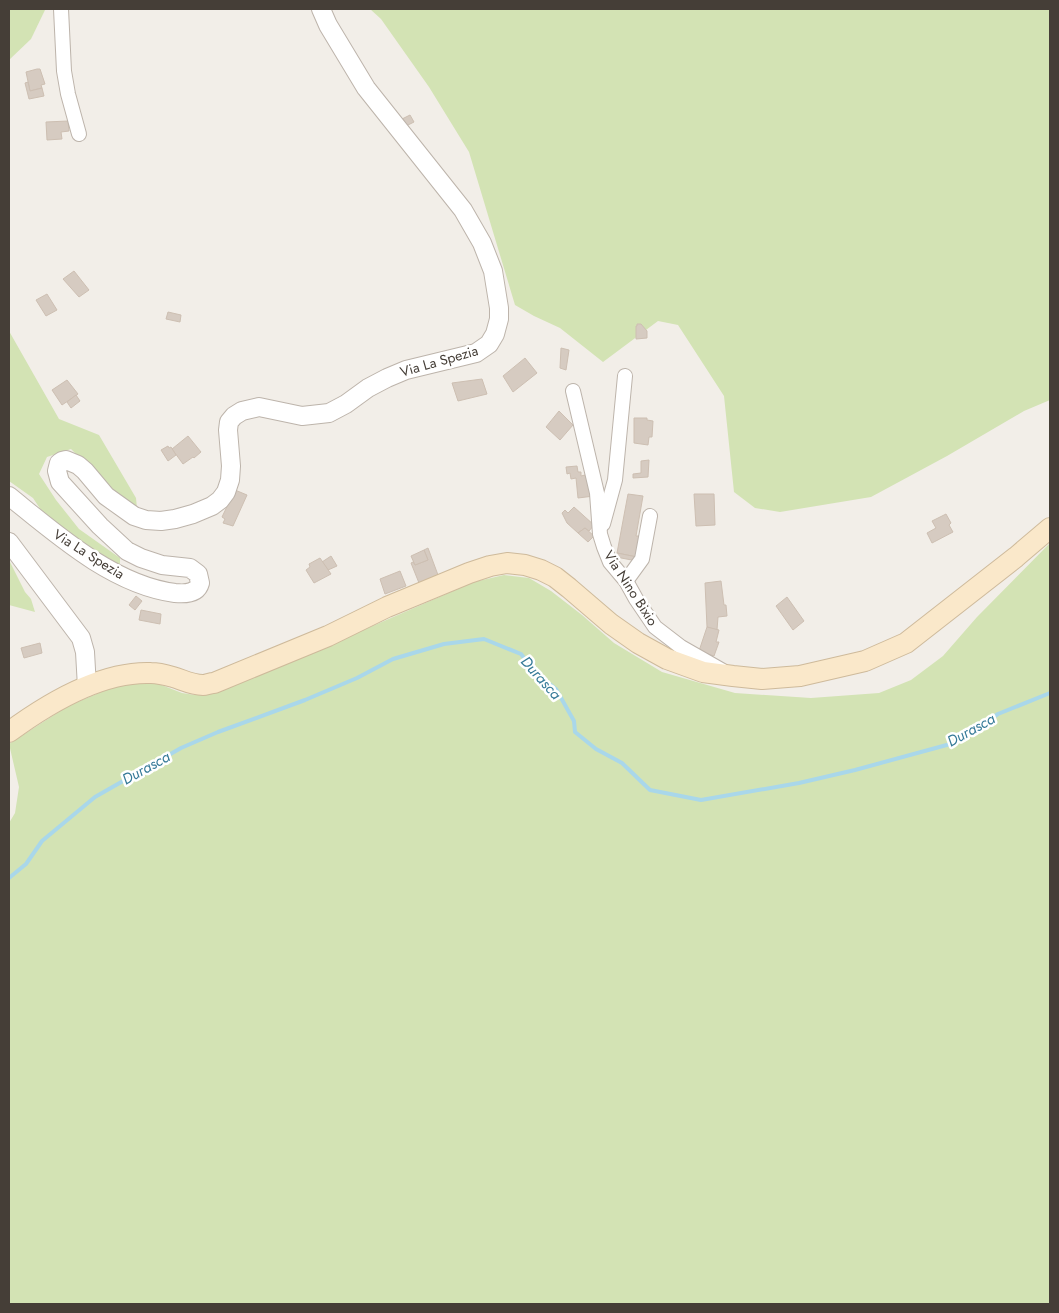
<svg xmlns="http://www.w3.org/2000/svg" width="1059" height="1313" viewBox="0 0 1059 1313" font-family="Jost,sans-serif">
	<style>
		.green { fill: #d3e3b4 }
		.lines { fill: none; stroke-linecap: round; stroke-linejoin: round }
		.stream { stroke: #a9d7ea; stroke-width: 4 }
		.building { fill: #d6cbc1; stroke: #cdbfb2 }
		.minor-casing { stroke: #bdb4ab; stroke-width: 16 }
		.tertiary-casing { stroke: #bdb4ab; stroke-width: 20 }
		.secondary-casing { stroke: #ceba9b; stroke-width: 22 }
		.minor { stroke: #fff; stroke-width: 14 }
		.tertiary { stroke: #fff; stroke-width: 18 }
		.secondary { stroke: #fae8ca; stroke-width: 20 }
		.labels { text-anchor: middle; stroke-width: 5; stroke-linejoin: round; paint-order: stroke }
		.street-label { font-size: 14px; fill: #453e37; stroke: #fff }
		.water-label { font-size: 15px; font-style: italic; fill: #367a98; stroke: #fff }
	</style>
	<rect width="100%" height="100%" fill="#f2eee8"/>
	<g class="green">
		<polygon points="9,9 45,9 45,10 31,39 9,60"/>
		<polygon points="370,9 1050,9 1050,400 1024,411 947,456 871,497 780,512 755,508 734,492 724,396 678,325 658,321 603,362 560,328 534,316 515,305 469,152 429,87 381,19"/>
		<polygon points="9,331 59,419 99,435 136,498 137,508 119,497 71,449 47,457 39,474 56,500 79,529 120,558 120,565 98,554 65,533 45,516 33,498 9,481"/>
		<polygon points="1050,543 1050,1304 9,1304 9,823 15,813 19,787 9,744 68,706 118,685 134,683 159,684 182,693 195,695 211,694 354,634 474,582 504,575 529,578 551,591 582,615 614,643 662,672 735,693 811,698 879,693 911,680 943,656 977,617"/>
		<polygon points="9,560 25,592 31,599 35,612 9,605"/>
	</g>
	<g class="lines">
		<polyline class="stream" points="9,878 26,864 42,841 95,797 181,748 218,732 305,700 357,678 393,659 444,644 484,639 521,654 536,673 556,689 574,721 575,732 596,749 622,763 650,790 701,800 799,783 855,770 954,743 998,714 1050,693"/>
	</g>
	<g class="building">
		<polygon points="37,69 40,69 45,84 41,85 42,88 30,91 26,72"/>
		<polygon points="28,82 30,91 42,88 44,96 29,99 25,83"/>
		<polygon points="410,115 414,122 404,127 400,120"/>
		<polygon points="68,121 69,131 61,132 62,139 47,140 46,122"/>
		<polygon points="74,271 89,290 79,297 63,279"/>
		<polygon points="47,294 57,310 46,316 36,300"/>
		<polygon points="168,312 181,315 180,322 166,319"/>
		<polygon points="637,324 641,324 647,331 647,338 636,339 636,326 637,326"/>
		<polygon points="561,348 569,350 566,370 560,368"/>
		<polygon points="525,358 537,373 513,392 503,376"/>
		<polygon points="482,379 487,394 458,401 452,383"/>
		<polygon points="67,380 78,394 62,405 52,390"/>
		<polygon points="76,395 80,401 71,408 67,402"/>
		<polygon points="559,411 573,425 560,440 546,427"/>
		<polygon points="634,418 647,418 647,420 653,421 652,437 649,437 648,445 634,443"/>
		<polygon points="188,436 201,452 194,458 193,457 183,464 172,449"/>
		<polygon points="168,446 169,448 171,447 176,455 168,461 161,450"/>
		<polygon points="649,460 648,477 633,478 633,474 641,473 641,461"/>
		<polygon points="577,466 578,472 581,472 581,476 589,474 594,496 578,498 576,478 571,479 570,473 567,474 566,467"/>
		<polygon points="235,490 247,495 233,526 223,523 225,519 222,517"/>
		<polygon points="628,494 643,496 636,536 641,536 637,557 617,553"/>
		<polygon points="694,494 714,494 715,525 696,526"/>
		<polygon points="574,507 594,525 589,531 585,528 578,533 567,523 562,513 565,510 568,513"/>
		<polygon points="946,514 951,523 949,525 953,532 932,543 927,533 936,528 932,521"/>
		<polygon points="585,528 594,536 588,542 578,533"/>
		<polygon points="428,548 438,575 419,583 411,563 413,562 415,565 428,560 424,550"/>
		<polygon points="424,550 428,560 415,565 411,556"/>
		<polygon points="617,553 637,557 637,561 616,557"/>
		<polygon points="331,556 337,566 328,570 322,562"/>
		<polygon points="320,558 331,574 314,583 306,570 310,567 309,564"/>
		<polygon points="400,571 406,586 385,594 380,579"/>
		<polygon points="721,581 724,605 726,605 727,616 718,617 717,630 707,627 705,583"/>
		<polygon points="136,596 142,601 135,610 129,605"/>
		<polygon points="787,597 804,621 793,630 776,606"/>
		<polygon points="141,610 161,614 160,624 139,620"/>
		<polygon points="707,627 719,630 716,642 719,642 714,656 699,651"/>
		<polygon points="40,643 42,653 24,658 21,648"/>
	</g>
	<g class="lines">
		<g class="minor-casing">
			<g id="minor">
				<polyline points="61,9 64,71 68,94 79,134"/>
				<polyline points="573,391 597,493 600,534 604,547 610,562 626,581 636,599 655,627 681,647 723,671"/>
				<polyline points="603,524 615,480 625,376"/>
				<polyline points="626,581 642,559 650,516"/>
			</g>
		</g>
		<g class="tertiary-casing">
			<g id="tertiary">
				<path d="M 9,496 C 56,534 113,585 175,593 C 185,594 197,594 200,583 L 198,574 L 190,568 L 162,565 L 141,558 L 127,551 L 100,526 L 60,482 L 57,471 L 59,463 L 62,461 L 66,460 L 78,465 L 85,471 L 106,496 L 134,516 L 146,520 L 161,521 L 175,519 L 193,514 L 212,506 L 220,500 L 226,492 L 230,480 L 231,466 L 228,430 L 229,422 L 234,416 L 242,411 L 259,407 L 302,416 L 329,413 L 346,404 L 368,388 L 387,378 L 406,370 L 476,353 L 489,344 L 495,334 L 499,319 L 499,308 L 493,271 L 482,243 L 463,210 L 366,88 L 328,25 L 321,9"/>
				<polyline points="9,542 81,638 85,652 87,687"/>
			</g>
		</g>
		<g class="secondary-casing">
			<path id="secondary" d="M 9,732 C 47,704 102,671 151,673 C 158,673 166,675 173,677 C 183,680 192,685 203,685 C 206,685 210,683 214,683 L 328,636 L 387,607 L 469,573 L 490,566 L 507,563 L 525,565 L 541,570 L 555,577 L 569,588 L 611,624 L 638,643 L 667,659 L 703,672 L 733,676 L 762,679 L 800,676 L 865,661 L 906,643 L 1016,557 L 1050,528"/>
		</g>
		<use href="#minor" class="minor"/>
		<use href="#tertiary" class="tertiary"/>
		<use href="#secondary" class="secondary"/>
	</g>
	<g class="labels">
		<g class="street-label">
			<text transform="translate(439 361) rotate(-16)" y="5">Via La Spezia</text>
			<text transform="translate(89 554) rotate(32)" y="5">Via La Spezia</text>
			<text transform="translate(631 588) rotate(57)" y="5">Via Nino Bixio</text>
		</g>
		<g class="water-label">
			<text transform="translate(541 678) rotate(48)" y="5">Durasca</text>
			<text transform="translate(971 730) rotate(-29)" y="5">Durasca</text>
			<text transform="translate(146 768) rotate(-29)" y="5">Durasca</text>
		</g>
	</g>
	<rect width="1059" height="1313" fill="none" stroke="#453e37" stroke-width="20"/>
</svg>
